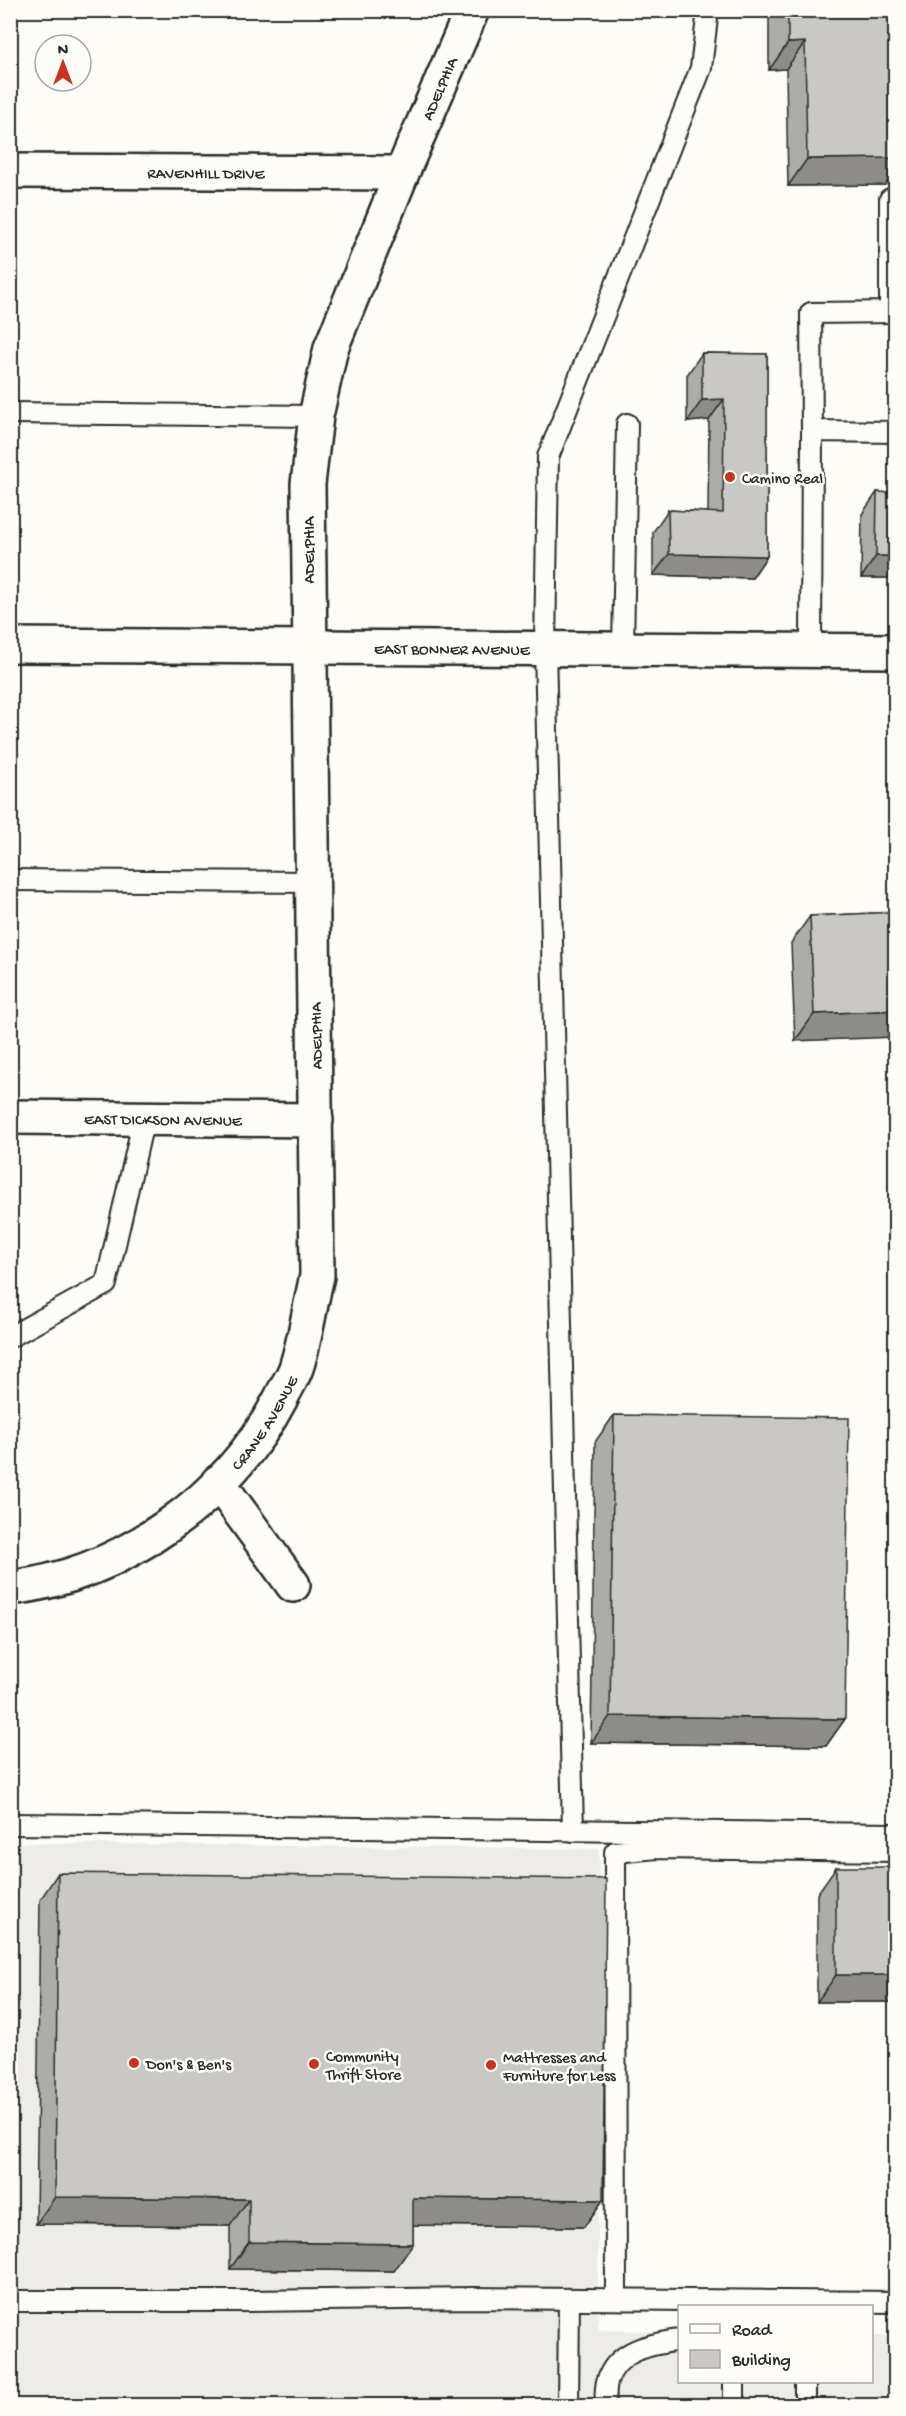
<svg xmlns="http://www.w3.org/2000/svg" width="906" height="2416" viewBox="0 0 906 2416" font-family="'Gochi Hand',sans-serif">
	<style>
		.built { fill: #edece8 }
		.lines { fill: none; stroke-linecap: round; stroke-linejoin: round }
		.service-casing { stroke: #2b2b2b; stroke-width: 24 }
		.minor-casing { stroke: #2b2b2b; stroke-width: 38 }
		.service { stroke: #fdfcf7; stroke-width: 20 }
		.minor { stroke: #fdfcf7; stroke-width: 33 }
		.wall { fill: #adaca9; stroke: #2b2b2b; stroke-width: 1.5 }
		.shaded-wall { fill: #8d8c89; stroke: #2b2b2b; stroke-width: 1.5 }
		.building { fill: #c9c8c4; stroke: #2b2b2b; stroke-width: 1.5 }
		.poi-dot { fill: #c8321e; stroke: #fdfcf7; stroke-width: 2 }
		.labels { text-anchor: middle; stroke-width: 5; stroke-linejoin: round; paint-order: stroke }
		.street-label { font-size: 16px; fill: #2b2b2b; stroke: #fdfcf7 }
		.poi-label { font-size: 16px; fill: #2b2b2b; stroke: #fdfcf7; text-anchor: start }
	</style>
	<rect width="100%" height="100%" fill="#fdfcf7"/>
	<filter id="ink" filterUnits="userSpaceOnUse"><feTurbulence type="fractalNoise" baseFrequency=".0167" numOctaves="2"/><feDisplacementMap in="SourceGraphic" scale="12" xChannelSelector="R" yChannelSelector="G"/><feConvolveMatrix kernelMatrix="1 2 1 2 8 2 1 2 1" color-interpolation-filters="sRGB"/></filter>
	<g filter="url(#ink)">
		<polygon class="built" points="11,1843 599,1849 598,2330 679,2332 680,2382 872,2382 872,2336 895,2336 895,2405 11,2406"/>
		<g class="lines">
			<g class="service-casing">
				<g id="service">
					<polyline points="890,312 890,199 896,199"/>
					<polyline points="10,413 316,416"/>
					<polyline points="812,431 811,313 896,312"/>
					<polyline points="623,649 627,424"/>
					<polyline points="811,650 812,431 896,432"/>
					<polyline points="10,880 312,882"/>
					<polyline points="10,1337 106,1284 144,1118"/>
					<polyline points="10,1824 896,1834"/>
					<polyline points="573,1831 545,648 548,457 701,68 708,10"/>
					<polyline points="616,2299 615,1852 657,1848 896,1851"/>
					<polyline points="10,2301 249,2301 473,2298 896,2302"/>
					<polyline points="805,2382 805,2406"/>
					<polyline points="568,2406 569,2299"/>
					<path d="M 605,2406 C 606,2398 605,2389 607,2382 C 616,2350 651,2344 680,2340"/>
					<polyline points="734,2406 734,2382"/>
				</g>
			</g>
			<g class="minor-casing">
				<g id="minor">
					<path id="s1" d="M 10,171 L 402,173"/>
					<path id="s2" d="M 10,645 L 896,651"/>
					<path id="s3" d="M 10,1117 L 316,1120"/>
					<polyline points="218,1482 293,1585"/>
					<path id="s4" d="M 10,1588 C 123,1575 229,1498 281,1398 C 286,1387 294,1376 297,1365 C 306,1336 310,1305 317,1276 L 308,484 L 316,416 L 331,348 L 402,173 L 472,10"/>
				</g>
			</g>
			<use href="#service" class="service"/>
			<use href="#minor" class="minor"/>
		</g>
		<g class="wall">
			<polygon points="769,10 896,10 896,170 885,185 788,186 786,69 769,70"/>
			<polygon points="702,353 767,354 767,556 752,578 653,575 653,532 668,510 708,512 709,420 687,422 687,375"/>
			<polygon points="877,492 896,578 861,578 862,514"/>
			<polygon points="896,912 795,1041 791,943 810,916"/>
			<polygon points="614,1415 845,1719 826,1746 591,1743 595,1442"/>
			<polygon points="836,1867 896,2002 817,2002 817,1894"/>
			<polygon points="58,1873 603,2200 584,2227 413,2225 413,2244 394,2271 230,2269 230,2226 36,2224 40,1900"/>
		</g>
		<g class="shaded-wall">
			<polygon points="805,42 786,69 769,70 788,43"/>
			<polygon points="896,158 896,170 885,185 788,186 807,159"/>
			<polygon points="724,399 709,420 687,422 702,400"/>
			<polygon points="669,554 767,556 752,578 653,575"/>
			<polygon points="876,556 896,556 896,578 861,578"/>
			<polygon points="896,1010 896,1037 795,1041 814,1014"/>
			<polygon points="610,1716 845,1719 826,1746 591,1743"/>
			<polygon points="836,1975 896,1975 896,2002 817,2002"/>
			<polygon points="55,2197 249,2199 230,2226 36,2224"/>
			<polygon points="413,2198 603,2200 584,2227 394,2225"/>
			<polygon points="249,2242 413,2244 394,2271 230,2269"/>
		</g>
		<g class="building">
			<polygon points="788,10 896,10 896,158 807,159 805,42 788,43"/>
			<polygon points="702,353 767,354 767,556 669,554 668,510 723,513 724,399 702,400"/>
			<polygon points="877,492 896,493 896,556 876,556"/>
			<polygon points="896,912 896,1010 814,1014 810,916"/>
			<polygon points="614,1415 849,1418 845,1719 610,1716"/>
			<rect x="836" y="1867" width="60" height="108"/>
			<polygon points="58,1873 606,1879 603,2200 413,2198 413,2244 249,2242 249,2199 55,2197"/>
		</g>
	</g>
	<g class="poi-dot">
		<circle cx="730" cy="477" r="6"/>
		<circle cx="134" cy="2063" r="6"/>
		<circle cx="314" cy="2064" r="6"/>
		<circle cx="491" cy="2065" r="6"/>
	</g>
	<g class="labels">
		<g class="street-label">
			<text dy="6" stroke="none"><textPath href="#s4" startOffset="1683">ADELPHIA</textPath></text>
			<text dy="6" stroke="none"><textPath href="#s1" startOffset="196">RAVENHILL DRIVE</textPath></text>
			<text transform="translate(308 550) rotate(-90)" y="6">ADELPHIA</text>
			<text dy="6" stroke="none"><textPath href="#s2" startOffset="442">EAST BONNER AVENUE</textPath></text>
			<text transform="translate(315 1036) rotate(-91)" y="6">ADELPHIA</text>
			<text dy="6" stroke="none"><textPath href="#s3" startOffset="153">EAST DICKSON AVENUE</textPath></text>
			<text dy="6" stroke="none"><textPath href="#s4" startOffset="314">CRANE AVENUE</textPath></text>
		</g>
		<g class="poi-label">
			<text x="742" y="483">Camino Real</text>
			<text x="326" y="2061">Community<tspan x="326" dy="18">Thrift Store</tspan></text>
			<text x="503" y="2062">Mattresses and<tspan x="503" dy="18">Furniture for Less</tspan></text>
			<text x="146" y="2069">Don's &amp; Ben's</text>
		</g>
	</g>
	<rect width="906" height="2416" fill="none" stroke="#fdfcf7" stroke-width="36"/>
	<rect x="18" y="18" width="870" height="2380" fill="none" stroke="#2b2b2b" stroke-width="2" filter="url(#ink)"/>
	<rect x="678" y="2305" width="195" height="78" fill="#fdfcf7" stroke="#a9a8a5" stroke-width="1.5"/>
	<rect x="690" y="2324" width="30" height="9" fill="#fdfcf7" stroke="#a9a8a5" stroke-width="1.5"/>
	<text x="732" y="2335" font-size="18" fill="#2b2b2b">Road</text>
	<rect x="690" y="2350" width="30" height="18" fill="#c9c8c4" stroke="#a9a8a5" stroke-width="1.5"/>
	<text x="732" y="2365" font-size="18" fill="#2b2b2b">Building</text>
	<g transform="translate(63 63)"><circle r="28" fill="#fdfcf7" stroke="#a9a8a5" stroke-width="1.5"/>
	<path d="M0-4.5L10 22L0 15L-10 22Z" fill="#c8321e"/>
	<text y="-9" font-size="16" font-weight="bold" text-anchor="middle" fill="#2b2b2b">N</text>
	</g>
</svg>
